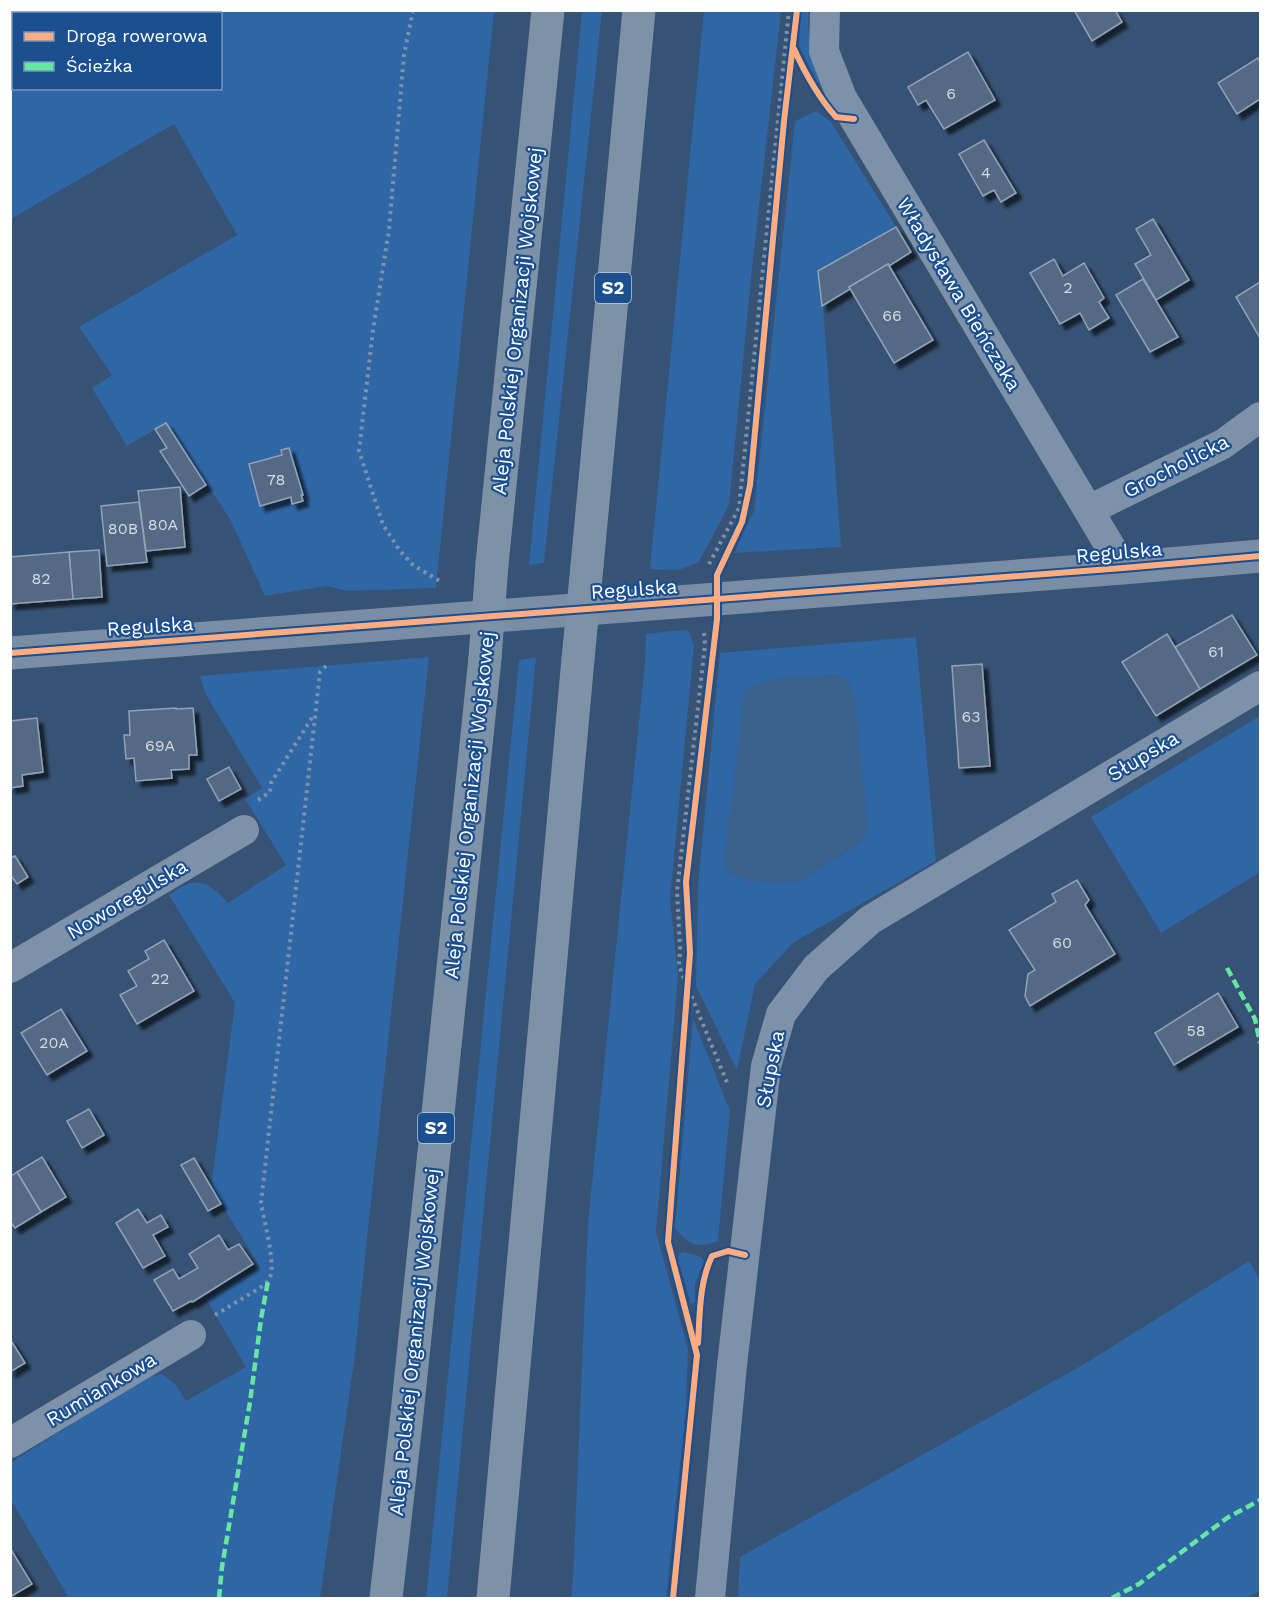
<svg xmlns="http://www.w3.org/2000/svg" width="1271" height="1609" viewBox="0 0 1271 1609" font-family="'Work Sans',sans-serif">
	<style>
		.green { fill: #2f66a5; fill-rule: evenodd }
		.water { fill: #3b618d }
		.building { fill: #526984; stroke: #92a2b6; stroke-width: 1.5; filter: url(#shadow) }
		.lines { fill: none; stroke-linecap: round; stroke-linejoin: round }
		.path { stroke: #7d92a8; stroke-width: 4; stroke-dasharray: 3 4.5; stroke-linecap: butt }
		.street { stroke: #7d92a8; stroke-width: 30 }
		.secondary { stroke: #798da4; stroke-width: 33 }
		.highway { stroke: #7e92a7; stroke-width: 33 }
		.highway-bridge { stroke: #7e92a7; stroke-width: 33 }
		.quiet { stroke: #66e7a1; stroke-width: 4.5; stroke-dasharray: 9 4.5; stroke-linecap: butt }
		.cycleway-casing { stroke: #1b4f8f; stroke-width: 10 }
		.cycleway { stroke: #ffac80; stroke-width: 6 }
		.labels { text-anchor: middle; stroke-width: 4.5; stroke-linejoin: round; paint-order: stroke }
		.number-label { font-size: 16px; fill: #d4dae0 }
		.shield { fill: #1b4f8f; stroke: #bbcadd; stroke-width: 1.5 }
		.shield-label { font-size: 18px; font-weight: bold; fill: #fff }
		.street-label { font-size: 20px; fill: #fff; stroke: #1b4f8f }
	</style>
	<defs>
		<filter id="shadow"><feDropShadow dx="5.5" dy="5.5" stdDeviation="1.5" flood-color="#0009"/></filter>
	</defs>
	<rect width="100%" height="100%" fill="#365274"/>
	<g class="green">
		<polygon points="86,10 494,11 436,588 348,591 327,586 265,596 230,519 166,423 127,446 92,388 112,375 79,327 237,235 174,124 11,219 10,54 13,53 14,88 220,88 220,14 81,13"/>
		<polygon points="582,11 602,11 544,563 529,565"/>
		<polygon points="704,11 781,11 751,279 729,505 699,562 679,570 650,569"/>
		<path d="M 800,11 L 809,11 C 805,42 818,70 829,99 L 817,82 L 799,46 Z"/>
		<polygon points="816,111 831,122 896,227 819,270 823,306 841,547 734,553 754,511 795,121"/>
		<polygon points="688,630 694,645 670,899 678,977 656,1232 688,1349 686,1408 666,1598 571,1598 573,1580 588,1223 645,663 646,634 671,631"/>
		<path d="M 916,637 L 936,861 L 794,942 L 755,984 L 737,1070 L 696,986 L 698,886 L 720,653 ZM 838,675 L 865,836 L 854,847 L 800,881 L 751,686 L 777,679 Z"/>
		<path d="M 429,657 L 354,1362 L 320,1598 L 69,1598 L 11,1500 L 10,1463 L 146,1377 L 162,1374 L 176,1385 L 186,1401 L 246,1367 L 206,1299 L 260,1267 L 211,1187 L 235,1003 L 169,895 C 175,891 183,885 191,883 C 206,880 218,892 228,903 L 286,865 L 245,799 L 262,788 L 205,693 L 200,676 Z"/>
		<polygon points="536,657 447,1598 426,1598 519,660"/>
		<polygon points="1260,716 1260,872 1161,933 1091,817"/>
		<path d="M 693,1018 L 730,1111 L 718,1241 C 698,1249 688,1245 675,1228 Z"/>
		<polygon points="683,1252 701,1257 704,1261 695,1284 695,1302 691,1304 678,1259 679,1253"/>
		<polygon points="1249,1261 1260,1280 1260,1591 1247,1598 738,1598 740,1557 1086,1363"/>
	</g>
	<polygon class="water" points="838,675 849,682 854,696 868,823 865,836 854,847 800,881 780,883 740,880 727,871 724,864 744,694 751,686 776,679"/>
	<g class="building">
		<polygon points="1074,10 1115,10 1122,22 1092,41"/>
		<polygon points="968,52 995,100 944,129 926,100 918,105 908,87"/>
		<polygon points="1258,58 1260,62 1260,99 1237,114 1218,83"/>
		<polygon points="984,140 1016,193 1001,202 994,190 983,196 959,154"/>
		<polygon points="1153,219 1189,280 1156,300 1135,264 1151,255 1136,229"/>
		<polygon points="896,227 911,252 889,266 888,264 849,287 850,289 822,306 818,271"/>
		<polygon points="1054,259 1063,276 1084,263 1104,298 1099,302 1109,318 1089,330 1080,313 1060,324 1030,273"/>
		<polygon points="888,264 933,340 894,363 849,287"/>
		<polygon points="1143,279 1178,337 1150,352 1116,295"/>
		<polygon points="1260,282 1260,338 1236,297"/>
		<polygon points="166,423 206,485 189,496 160,451 167,448 155,429"/>
		<polygon points="289,448 303,495 301,495 303,501 292,504 291,497 260,506 249,464 282,455 281,450"/>
		<polygon points="180,487 185,547 146,551 138,491"/>
		<polygon points="139,502 147,562 107,566 101,506"/>
		<polygon points="99,550 102,597 73,599 69,552"/>
		<polygon points="69,552 73,599 10,604 10,557"/>
		<polygon points="1232,615 1257,655 1200,689 1175,647"/>
		<polygon points="1167,634 1200,689 1156,716 1122,662"/>
		<polygon points="982,664 990,766 959,768 952,666"/>
		<polygon points="176,708 176,709 193,708 197,755 189,755 189,769 171,770 172,778 136,781 134,758 126,759 124,735 130,735 129,711"/>
		<polygon points="37,718 43,772 22,775 23,786 10,788 10,721"/>
		<polygon points="229,767 241,789 219,801 207,779"/>
		<polygon points="15,856 28,877 17,884 10,874 10,858"/>
		<polygon points="1077,880 1089,900 1085,905 1115,954 1030,1006 1025,996 1028,974 1035,970 1009,930 1056,902 1052,894"/>
		<polygon points="164,940 194,991 137,1024 120,995 137,986 128,971 149,959 145,951"/>
		<polygon points="1218,993 1238,1027 1174,1065 1155,1033"/>
		<polygon points="61,1009 87,1051 47,1075 21,1033"/>
		<polygon points="89,1109 104,1135 82,1148 67,1121"/>
		<polygon points="42,1157 66,1197 41,1212 17,1172"/>
		<polygon points="194,1158 221,1204 208,1211 181,1165"/>
		<polygon points="17,1172 41,1212 15,1228 10,1221 10,1177"/>
		<polygon points="138,1209 147,1223 161,1215 168,1227 153,1235 165,1256 143,1268 116,1223"/>
		<polygon points="219,1235 228,1250 239,1244 253,1264 194,1301 192,1302 191,1301 173,1311 154,1280 173,1269 179,1279 198,1268 189,1254"/>
		<polygon points="10,1339 25,1363 10,1372"/>
		<polygon points="10,1548 32,1584 10,1597"/>
	</g>
	<g class="lines">
		<g class="path">
			<polyline points="413,10 404,55 389,230 373,330 359,451 383,525 400,551 413,565 443,583"/>
			<polyline points="709,564 739,508 789,10"/>
			<polyline points="704,633 705,645 677,891 680,947 679,966 728,1085"/>
			<polyline points="258,800 270,792 271,783 313,716"/>
			<path d="M 215,1315 L 263,1286 C 267,1282 270,1279 271,1274 C 274,1258 264,1220 261,1203 L 320,672 L 328,664"/>
		</g>
		<g class="street">
			<polyline points="825,10 824,51 842,98 1123,568"/>
			<polyline points="40,14 45,10"/>
			<polyline points="10,31 14,29"/>
			<polyline points="1089,510 1223,444 1260,417"/>
			<polyline points="10,968 244,830"/>
			<polyline points="10,1443 191,1335"/>
			<polyline points="710,1598 732,1365 766,1066 781,1014 816,968 870,920 1260,686"/>
		</g>
		<polyline class="secondary" points="10,653 1123,568 1260,556"/>
		<g class="highway">
			<polyline points="492,564 548,10"/>
			<polyline points="587,566 639,10"/>
			<polyline points="386,1598 407,1414 485,658"/>
			<polyline points="493,1598 578,659"/>
		</g>
		<g class="highway-bridge">
			<polyline points="485,658 492,564"/>
			<polyline points="578,659 587,566"/>
		</g>
		<g class="quiet">
			<polyline points="40,14 45,10"/>
			<polyline points="10,31 14,29"/>
			<polyline points="1227,968 1255,1019 1260,1043"/>
			<polyline points="219,1598 222,1567 250,1402 261,1319 268,1281"/>
			<polyline points="1112,1598 1139,1584 1227,1518 1260,1500"/>
		</g>
		<g class="cycleway-casing">
			<g id="cycleway">
				<path d="M 794,49 C 805,73 818,97 836,117 L 854,119"/>
				<polyline points="10,653 1123,568 1260,556"/>
				<path d="M 698,1343 C 700,1314 699,1283 712,1256 L 728,1251 L 745,1255"/>
				<polyline points="673,1598 697,1355 668,1242 690,953 686,882 717,619 717,575 742,522 750,485 784,121 797,10"/>
			</g>
		</g>
		<use href="#cycleway" class="cycleway"/>
	</g>
	<g class="labels">
		<g class="number-label">
			<text x="951" y="99">6</text>
			<text x="986" y="178">4</text>
			<text x="1068" y="293">2</text>
			<text x="892" y="321">66</text>
			<text x="276" y="485">78</text>
			<text x="163" y="530">80A</text>
			<text x="123" y="534">80B</text>
			<text x="41" y="584">82</text>
			<text x="1216" y="657">61</text>
			<text x="971" y="722">63</text>
			<text x="160" y="751">69A</text>
			<text x="1062" y="948">60</text>
			<text x="160" y="984">22</text>
			<text x="1196" y="1036">58</text>
			<text x="54" y="1048">20A</text>
		</g>
		<g class="shield">
			<rect x="595" y="273" width="36" height="30" rx="4.5"/>
			<rect x="418" y="1113" width="36" height="30" rx="4.5"/>
		</g>
		<g class="shield-label">
			<text x="613" y="294">S2</text>
			<text x="436" y="1134">S2</text>
		</g>
		<g class="street-label">
			<text transform="translate(959 294) rotate(59)" y="7">Władysława Bieńczaka</text>
			<text transform="translate(517 321) rotate(-84)" y="7">Aleja Polskiej Organizacji Wojskowej</text>
			<text transform="translate(1176 466) rotate(-27)" y="7">Grocholicka</text>
			<text transform="translate(1119 552) rotate(-5)" y="7">Regulska</text>
			<text transform="translate(634 589) rotate(-4)" y="7">Regulska</text>
			<text transform="translate(150 626) rotate(-4)" y="7">Regulska</text>
			<text transform="translate(1143 756) rotate(-31)" y="7">Słupska</text>
			<text transform="translate(469 805) rotate(-84)" y="7">Aleja Polskiej Organizacji Wojskowej</text>
			<text transform="translate(127 899) rotate(-31)" y="7">Noworegulska</text>
			<text transform="translate(770 1069) rotate(-79)" y="7">Słupska</text>
			<text transform="translate(414 1342) rotate(-84)" y="7">Aleja Polskiej Organizacji Wojskowej</text>
			<text transform="translate(101 1389) rotate(-31)" y="7">Rumiankowa</text>
		</g>
	</g>
	<rect width="1271" height="1609" fill="none" stroke="#ffffff" stroke-width="24"/>
	<rect x="12" y="12" width="210" height="78" fill="#1b4f8f" stroke="#7695bc" stroke-width="1.5"/>
	<rect x="24" y="32" width="30" height="9" fill="#ffac80" stroke="#7695bc" stroke-width="1.5"/>
	<text x="66" y="42" font-size="18" fill="#ffffff">Droga rowerowa</text>
	<rect x="24" y="62" width="30" height="9" fill="#66e7a1" stroke="#7695bc" stroke-width="1.5"/>
	<text x="66" y="72" font-size="18" fill="#ffffff">Ścieżka</text>
</svg>
